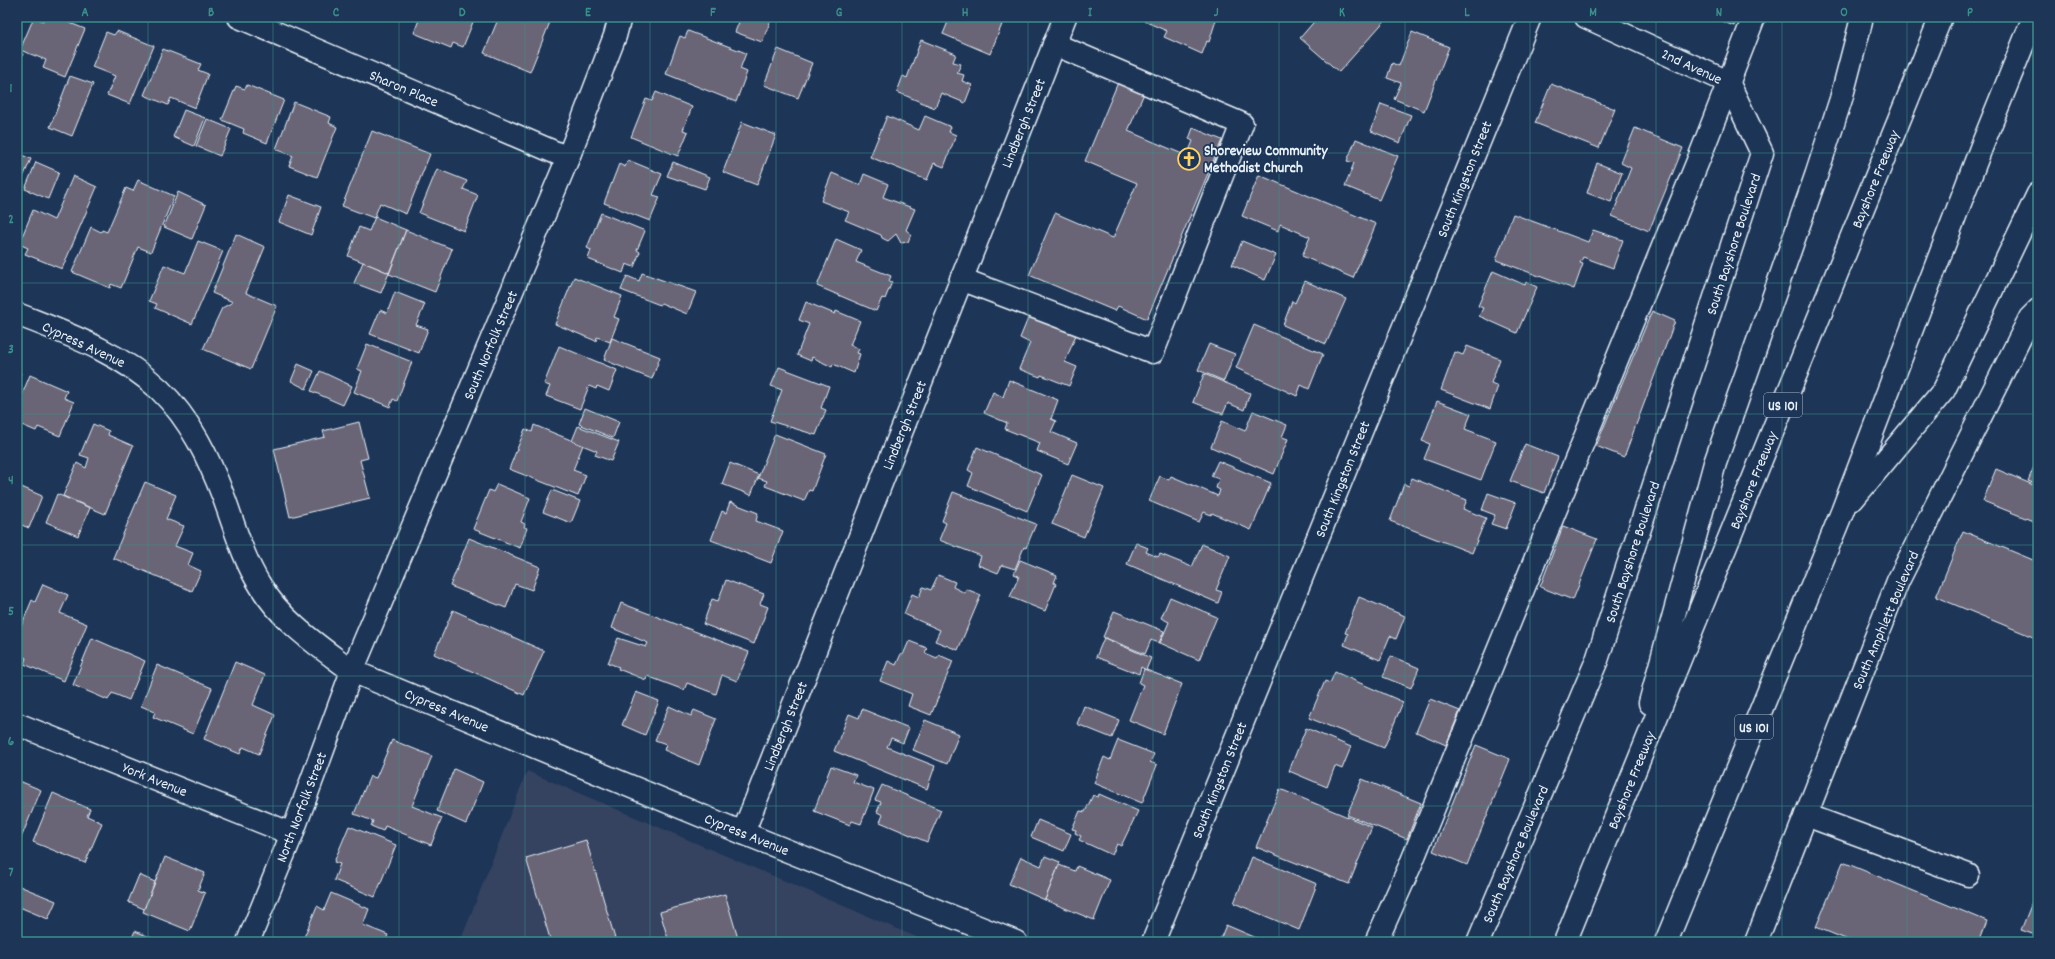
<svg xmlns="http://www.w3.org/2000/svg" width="2055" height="959" viewBox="0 0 2055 959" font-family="Dekko,sans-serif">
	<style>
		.built { fill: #344360 }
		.building { fill: #696576; stroke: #e8f1f8 }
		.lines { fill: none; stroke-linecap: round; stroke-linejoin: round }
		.minor-casing { stroke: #e8f1f8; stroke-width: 25 }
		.highway-casing { stroke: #e8f1f8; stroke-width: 25 }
		.minor { stroke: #1d3557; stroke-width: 22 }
		.highway { stroke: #1d3557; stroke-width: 22 }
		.grid { fill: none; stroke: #3a8f8a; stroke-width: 1; stroke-opacity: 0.55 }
		.labels { text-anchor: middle; stroke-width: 3.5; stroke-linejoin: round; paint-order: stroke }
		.shield { fill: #1d3557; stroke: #abb9c8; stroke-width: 1 }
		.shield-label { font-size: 14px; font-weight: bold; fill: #e8f1f8 }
		.street-label { font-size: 15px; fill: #e8f1f8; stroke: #1d3557 }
		.poi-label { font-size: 15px; font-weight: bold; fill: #e8f1f8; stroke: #1d3557; text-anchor: start }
		.neatline { fill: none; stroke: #3a8f8a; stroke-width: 1.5 }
		.grid-label { font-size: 13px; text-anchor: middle; font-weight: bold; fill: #3a8f8a }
	</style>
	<rect width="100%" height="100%" fill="#1d3557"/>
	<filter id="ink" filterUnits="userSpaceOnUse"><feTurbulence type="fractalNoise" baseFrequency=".025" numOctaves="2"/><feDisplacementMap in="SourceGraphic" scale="8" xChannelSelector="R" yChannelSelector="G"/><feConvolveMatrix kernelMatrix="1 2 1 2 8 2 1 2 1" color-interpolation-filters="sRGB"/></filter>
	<g filter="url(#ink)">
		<polygon class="built" points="527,771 928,942 460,942"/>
		<g class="building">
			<polygon points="34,17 43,21 45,17 55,17 85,29 65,77 43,68 46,60 20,50"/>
			<polygon points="420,17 475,17 463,47 453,43 451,48 414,33"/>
			<polygon points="499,17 552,17 530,72 484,53"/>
			<polygon points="741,17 763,17 771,20 762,42 735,32"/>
			<polygon points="950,17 1005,17 990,54 943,34"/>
			<polygon points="1146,17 1217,17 1209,42 1207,41 1202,54 1164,37 1167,31 1144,21"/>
			<polygon points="1318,17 1388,17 1339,72 1300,38"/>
			<polygon points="1711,17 1737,17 1734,26"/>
			<polygon points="117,31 154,46 130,104 107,95 115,76 92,67 106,32 114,35"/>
			<polygon points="688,31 746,53 740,69 747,72 736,102 666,74 680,36 685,38"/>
			<polygon points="1412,32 1449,47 1424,111 1394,99 1401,83 1387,78 1392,63 1399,66"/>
			<polygon points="921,40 956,54 953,62 961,64 957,73 964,75 962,81 972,85 965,103 941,93 935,108 897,92 903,76 907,78"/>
			<polygon points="163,49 201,64 198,70 208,74 195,108 171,98 168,105 144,95"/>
			<polygon points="778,49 812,63 798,98 764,85"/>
			<polygon points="17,52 23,54 17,69"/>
			<polygon points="70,76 93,84 72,136 50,127"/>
			<polygon points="1119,80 1145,91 1128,131 1187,156 1193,141 1189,139 1193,128 1222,140 1147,319 1118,306 1115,311 1029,275 1055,213 1113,238 1137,183 1085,161"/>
			<polygon points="1551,84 1615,109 1599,148 1535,123"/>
			<polygon points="247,85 284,100 267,143 243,133 244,129 222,120 236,86 245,89"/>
			<polygon points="656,92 692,107 683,130 688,132 678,156 631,137 646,99 652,101"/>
			<polygon points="294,102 331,117 329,123 337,127 317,177 289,166 293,156 276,149"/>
			<polygon points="1381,104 1411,115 1400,143 1371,131"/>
			<polygon points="184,110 205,118 194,146 173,137"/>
			<polygon points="887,116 919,130 925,116 951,127 949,132 956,135 944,167 934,163 927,180 870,157"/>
			<polygon points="207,119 231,129 220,156 196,146"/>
			<polygon points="742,122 776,135 757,185 723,172"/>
			<polygon points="1635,128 1683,148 1649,231 1612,216 1631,168 1621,163"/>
			<polygon points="372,131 430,154 406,214 380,203 374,218 342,206"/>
			<polygon points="1356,139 1398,156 1379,200 1345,186 1354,163 1347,161"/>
			<polygon points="17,153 31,159 17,191"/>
			<polygon points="628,160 662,174 653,195 660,197 650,221 604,203 619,164 625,167"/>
			<polygon points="36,162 59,172 48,199 25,189"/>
			<polygon points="673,162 710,177 705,189 667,176"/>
			<polygon points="1597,163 1622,173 1611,202 1587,193"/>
			<polygon points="437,169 467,181 463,189 478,195 464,231 419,213"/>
			<polygon points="832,173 860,185 864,174 888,184 883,197 915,209 906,230 911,234 908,242 901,243 896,234 888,241 882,238 881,235 845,220 849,212 821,201"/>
			<polygon points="1259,175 1376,224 1353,278 1302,256 1310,237 1280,224 1278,231 1242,216"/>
			<polygon points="73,176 97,187 62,269 25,254 28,248 19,244 33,210 54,220"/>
			<polygon points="138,180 174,196 151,252 138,247 121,288 111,284 110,288 72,272 91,227 101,232 102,230 107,232 126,188 133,191"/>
			<polygon points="178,192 206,205 192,239 164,227"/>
			<polygon points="289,195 321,207 311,235 279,222"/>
			<polygon points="601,213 645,231 637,250 640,252 634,267 626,264 623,273 588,259 591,250 587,248"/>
			<polygon points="1513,214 1588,242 1593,230 1623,240 1613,268 1583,257 1580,263 1583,264 1574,289 1496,260"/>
			<polygon points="375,217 406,230 389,273 348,256 359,227 369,231"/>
			<polygon points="406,230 452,249 435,292 389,274"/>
			<polygon points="236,234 265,247 246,293 277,306 251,369 203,349 222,308 233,302 212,293"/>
			<polygon points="836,239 861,250 856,262 891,276 889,281 892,282 885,299 882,298 876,311 817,286"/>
			<polygon points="198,241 223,251 192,324 155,308 157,304 149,301 164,265 185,273"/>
			<polygon points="1242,241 1276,255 1265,280 1232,265"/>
			<polygon points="363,262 389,273 381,293 354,283"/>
			<polygon points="1493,271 1525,285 1526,282 1537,287 1517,333 1479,316 1483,308 1478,306"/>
			<polygon points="642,273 696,292 687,314 661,303 660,305 621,290 627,276 639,281"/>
			<polygon points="574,277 622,296 614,317 619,319 610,342 597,337 596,341 555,324"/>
			<polygon points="1305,281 1346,299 1326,344 1283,325 1292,301 1295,303"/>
			<polygon points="395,292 425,304 416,325 428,329 419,353 370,334 380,310 387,313"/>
			<polygon points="806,302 835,314 836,311 860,321 850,345 859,349 857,353 860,354 854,373 833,364 832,367 812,357 811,361 797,355 809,324 799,320"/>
			<polygon points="1652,311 1675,321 1624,457 1596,446"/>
			<polygon points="1040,314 1078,330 1065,362 1077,367 1069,386 1041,375 1040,377 1019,369 1030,343 1020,338 1029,316 1038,320"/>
			<polygon points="1254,325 1323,354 1309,389 1301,385 1297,396 1236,368"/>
			<polygon points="612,338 660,357 652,379 604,360"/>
			<polygon points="367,344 412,362 397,401 393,399 390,407 354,392 362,371 357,369"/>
			<polygon points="1209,344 1235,354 1224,381 1198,370"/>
			<polygon points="559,346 617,370 609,391 597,386 596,389 589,386 580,409 546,396 550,386 544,384"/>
			<polygon points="1467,346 1500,359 1491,383 1498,386 1490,409 1441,390 1455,352 1463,355"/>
			<polygon points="298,364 314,371 306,389 291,381"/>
			<polygon points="779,367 829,386 821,408 826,410 816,435 770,421 782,390 771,386"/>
			<polygon points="17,371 21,373 17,383"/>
			<polygon points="320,371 352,386 343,405 311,391"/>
			<polygon points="1204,374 1250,393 1244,410 1228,403 1223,414 1193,402"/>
			<polygon points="30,375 67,391 64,398 74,402 60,436 38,427 36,431 17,423 17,407"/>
			<polygon points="1009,380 1058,400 1051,419 1056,421 1051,432 1077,443 1068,464 1037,451 1040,443 1005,429 1007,423 984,413 993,392 1003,397"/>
			<polygon points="1437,401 1471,414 1465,429 1496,441 1481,480 1424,459 1430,444 1422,441"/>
			<polygon points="585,408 619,422 613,438 579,424"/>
			<polygon points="1253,411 1287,425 1282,437 1288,439 1274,474 1211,447 1222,421 1245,431"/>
			<polygon points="359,422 368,458 360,460 370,498 290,517 274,449 325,437 323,431"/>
			<polygon points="93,424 109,431 108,435 133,446 105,514 63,496 77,463 86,468 89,458 80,455"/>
			<polygon points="534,425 583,445 573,470 586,475 578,496 509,469 525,429 532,432"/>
			<polygon points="578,426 619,442 611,461 595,455 597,451 572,441"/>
			<polygon points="775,434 826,454 812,491 809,490 804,501 765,486 767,481 758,478"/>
			<polygon points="1525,444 1558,457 1544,493 1510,481"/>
			<polygon points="977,447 1042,475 1027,511 968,486 973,473 968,470"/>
			<polygon points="2038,457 2038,485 2028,481"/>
			<polygon points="1218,461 1271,483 1251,530 1212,513 1211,515 1204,512 1199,522 1149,501 1160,476 1169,480 1171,476 1218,496 1220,490 1216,488 1219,479 1211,476"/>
			<polygon points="730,463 759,475 751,495 722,484"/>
			<polygon points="1996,469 2038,487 2038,523 1983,501"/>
			<polygon points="1072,475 1104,488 1084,537 1052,524"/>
			<polygon points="1412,478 1467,500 1463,509 1486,518 1472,553 1390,521 1404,484 1409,486"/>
			<polygon points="145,482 176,495 166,519 184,526 175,546 193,553 188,565 201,571 192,591 113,558"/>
			<polygon points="497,484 530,498 521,522 525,524 524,527 527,528 520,548 473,529 489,490 493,492"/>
			<polygon points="17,485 42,496 29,528 17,523"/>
			<polygon points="552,490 580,501 571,523 543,512"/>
			<polygon points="953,492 1036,524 1026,548 1024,547 1015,569 1002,565 998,573 978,565 981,556 939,540 946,523 942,521"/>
			<polygon points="1488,493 1516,503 1506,529 1491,524 1495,515 1482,510"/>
			<polygon points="57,494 90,508 78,536 46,522"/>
			<polygon points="730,502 758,513 756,521 783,531 771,563 711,540 722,511 726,513"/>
			<polygon points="1563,526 1597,539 1573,600 1540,587"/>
			<polygon points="1963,531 2038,562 2038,639 1936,597"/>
			<polygon points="469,538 540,567 532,590 515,584 506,608 450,586"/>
			<polygon points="1136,543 1148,548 1146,552 1158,557 1160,554 1192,567 1202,544 1230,556 1216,590 1222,592 1218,603 1127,564"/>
			<polygon points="1020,560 1057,575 1054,583 1056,584 1045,611 1010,597 1019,576 1014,574"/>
			<polygon points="938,575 955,582 953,587 965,593 966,589 981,595 958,650 935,641 940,630 904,614 912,594 919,597 923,587 931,590"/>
			<polygon points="726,580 764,594 760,604 768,607 754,644 703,624 712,599 718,601"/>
			<polygon points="43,584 68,595 60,613 87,624 64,681 24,664 26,658 17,654 17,636 32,600 35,602"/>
			<polygon points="1170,597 1217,617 1199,660 1160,643 1169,622 1161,618"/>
			<polygon points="1359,597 1405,616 1396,639 1390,636 1380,660 1344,645 1348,634 1345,633"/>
			<polygon points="621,603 749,652 737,681 722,675 716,694 687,683 684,690 647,676 646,680 618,669 619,667 608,663 618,638 646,647 648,643 612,628"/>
			<polygon points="453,610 544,651 524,695 434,654"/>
			<polygon points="1114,611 1164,631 1159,643 1151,640 1145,654 1103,637"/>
			<polygon points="92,638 145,661 129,700 112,693 108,700 73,685"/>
			<polygon points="1104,638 1151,658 1146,670 1141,667 1139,674 1096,657"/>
			<polygon points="909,641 927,648 925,653 937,658 939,655 953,661 931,715 908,706 912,694 880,681 888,661 896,665 901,654 903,655"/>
			<polygon points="1391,656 1419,668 1411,688 1383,677"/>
			<polygon points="235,662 265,675 253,705 275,715 259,754 243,747 240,754 204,739"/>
			<polygon points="157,665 212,688 193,734 153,717 155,712 141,706"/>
			<polygon points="1144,669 1182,684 1163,734 1129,720 1143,685 1139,683"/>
			<polygon points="1335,672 1403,702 1384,748 1309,718 1325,681 1330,683"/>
			<polygon points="636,692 659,701 645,735 622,725"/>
			<polygon points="1430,699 1460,711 1446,745 1416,732"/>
			<polygon points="669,706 691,716 694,710 716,719 699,765 664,750 666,744 655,740"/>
			<polygon points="1084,706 1119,720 1112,738 1077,724"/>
			<polygon points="862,709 909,728 903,743 891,738 887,747 935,766 927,789 834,751 849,714 859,718"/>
			<polygon points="925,720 959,734 947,764 913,750"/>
			<polygon points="1306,728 1351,747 1342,769 1335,766 1327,787 1289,771"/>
			<polygon points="392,740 432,756 412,806 442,818 431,845 385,826 383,831 371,826 373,821 354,814 370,776 376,778"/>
			<polygon points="1118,740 1154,754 1150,762 1157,765 1142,803 1094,783 1104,757 1110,760"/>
			<polygon points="1476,745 1510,759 1467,865 1433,851"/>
			<polygon points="831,766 856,775 853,782 874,790 861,824 852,821 850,825 814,811"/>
			<polygon points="454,769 483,782 466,824 437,811"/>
			<polygon points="1362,779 1421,803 1407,839 1347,815"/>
			<polygon points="17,780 41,790 21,838 17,836"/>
			<polygon points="882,785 941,810 927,842 880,822 883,815 877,812 881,802 875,800"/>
			<polygon points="1280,789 1372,827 1349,884 1256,847"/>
			<polygon points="53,793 90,809 87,816 102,823 85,863 33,842"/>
			<polygon points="1099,794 1138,811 1121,846 1117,844 1112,855 1079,840 1081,836 1075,833 1076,830 1072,829 1080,811 1085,812 1093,795 1098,797"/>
			<polygon points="1038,820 1071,834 1064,851 1031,837"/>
			<polygon points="349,826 396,845 375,897 334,880 340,864 334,862"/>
			<polygon points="586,840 616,942 551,942 526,858"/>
			<polygon points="1045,856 1060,862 1045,900 1009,884 1021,857 1041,866"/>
			<polygon points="165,857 205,873 198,890 205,893 190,931 143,912"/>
			<polygon points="1252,857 1317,884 1299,930 1234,903"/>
			<polygon points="1843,862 1987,921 1979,942 1853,942 1816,927"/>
			<polygon points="1059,865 1075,871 1077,866 1110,880 1094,920 1045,900"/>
			<polygon points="139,875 155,882 144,909 128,902"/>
			<polygon points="17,885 56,901 48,919 17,906"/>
			<polygon points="2038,888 2038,936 2021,930"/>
			<polygon points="331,893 369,909 363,925 388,935 385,942 302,942 317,906 324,910"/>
			<polygon points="725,894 739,942 669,942 660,912"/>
			<polygon points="1226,925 1266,942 1219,942"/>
			<polygon points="135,931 162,942 130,942"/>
		</g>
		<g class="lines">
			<g class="minor-casing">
				<g id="minor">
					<polyline points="239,17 568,158"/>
					<polyline points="961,279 1153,352 1242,124 1054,44"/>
					<path d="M 17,314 C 67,334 120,352 160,390 C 191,420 209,459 224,498 C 235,528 243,558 260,585 C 282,622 319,646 352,671 L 743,833 L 1016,942"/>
					<polyline points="17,724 292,834"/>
					<polyline points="1806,815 1968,875"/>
					<polyline points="743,833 1065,17"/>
					<polyline points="248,942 292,834 352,671 568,158 615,36 620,17"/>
					<polyline points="1153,942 1530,17"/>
					<polyline points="1376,942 1410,866 1700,156 1754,17"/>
					<polyline points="1478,942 1597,660 1762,153 1728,82 1586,17"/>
					<polyline points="1756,942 1898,581 2030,318 2038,310"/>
				</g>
			</g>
			<g class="highway-casing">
				<g id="highway">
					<polyline points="1853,499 1944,390 2038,194"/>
					<polyline points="1650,703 1715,463 1816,176 1841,99 1861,22 1860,17"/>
					<polyline points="1565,942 1941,17"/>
					<polyline points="1666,942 1842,512 1981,148 2034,17"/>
				</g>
			</g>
			<use href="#minor" class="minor"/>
			<use href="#highway" class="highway"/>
		</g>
	</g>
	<path class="grid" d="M 148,17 L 148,942M 273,17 L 273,942M 399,17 L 399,942M 525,17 L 525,942M 650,17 L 650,942M 776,17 L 776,942M 902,17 L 902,942M 1028,17 L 1028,942M 1153,17 L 1153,942M 1279,17 L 1279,942M 1405,17 L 1405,942M 1530,17 L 1530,942M 1656,17 L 1656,942M 1782,17 L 1782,942M 1907,17 L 1907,942M 17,153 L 2038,153M 17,283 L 2038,283M 17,414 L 2038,414M 17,545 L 2038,545M 17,676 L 2038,676M 17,806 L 2038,806"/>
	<defs>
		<g id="church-ring" transform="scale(1.15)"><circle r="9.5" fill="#1d3557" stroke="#ffd166" stroke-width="1.5"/><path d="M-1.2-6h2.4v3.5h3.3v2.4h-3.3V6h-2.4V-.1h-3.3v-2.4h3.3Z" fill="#ffd166"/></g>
	</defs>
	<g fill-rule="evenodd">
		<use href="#church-ring" x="1189" y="159"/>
	</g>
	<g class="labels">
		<g class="shield">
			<rect x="1764" y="393" width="38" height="24" rx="3"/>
			<rect x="1735" y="715" width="38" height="24" rx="3"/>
		</g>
		<g class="shield-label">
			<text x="1783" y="410">US 101</text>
			<text x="1754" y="732">US 101</text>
		</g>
		<g class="street-label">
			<text transform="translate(1692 66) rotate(25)" y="5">2nd Avenue</text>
			<text transform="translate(404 88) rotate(23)" y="5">Sharon Place</text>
			<text transform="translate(1023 123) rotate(-68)" y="5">Lindbergh Street</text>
			<text transform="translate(1464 179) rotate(-68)" y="5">South Kingston Street</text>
			<text transform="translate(1875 179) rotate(-68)" y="5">Bayshore Freeway</text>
			<text transform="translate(1733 244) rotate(-72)" y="5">South Bayshore Boulevard</text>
			<text transform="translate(84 344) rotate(25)" y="5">Cypress Avenue</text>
			<text transform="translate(490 345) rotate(-67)" y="5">South Norfolk Street</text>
			<text transform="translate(904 425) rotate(-68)" y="5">Lindbergh Street</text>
			<text transform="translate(1342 479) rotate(-68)" y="5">South Kingston Street</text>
			<text transform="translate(1753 480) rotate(-68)" y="5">Bayshore Freeway</text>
			<text transform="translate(1632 552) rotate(-72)" y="5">South Bayshore Boulevard</text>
			<text transform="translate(1885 620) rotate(-67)" y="5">South Amphlett Boulevard</text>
			<text transform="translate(447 710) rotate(23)" y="5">Cypress Avenue</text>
			<text transform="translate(785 726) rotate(-68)" y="5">Lindbergh Street</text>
			<text transform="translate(155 779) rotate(22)" y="5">York Avenue</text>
			<text transform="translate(1219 780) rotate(-68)" y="5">South Kingston Street</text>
			<text transform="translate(1631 780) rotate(-68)" y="5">Bayshore Freeway</text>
			<text transform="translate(301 807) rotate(-69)" y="5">North Norfolk Street</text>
			<text transform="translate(747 834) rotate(22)" y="5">Cypress Avenue</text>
			<text transform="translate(1515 854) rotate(-67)" y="5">South Bayshore Boulevard</text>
		</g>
		<g class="poi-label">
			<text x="1204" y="155">Shoreview Community<tspan x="1204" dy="17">Methodist Church</tspan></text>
		</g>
	</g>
	<rect width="2055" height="959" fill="none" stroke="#1d3557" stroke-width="44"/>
	<rect x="22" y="22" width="2011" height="915" class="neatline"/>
	<g class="grid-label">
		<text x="85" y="16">A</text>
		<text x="211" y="16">B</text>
		<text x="336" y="16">C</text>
		<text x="462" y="16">D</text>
		<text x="588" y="16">E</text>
		<text x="713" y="16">F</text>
		<text x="839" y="16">G</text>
		<text x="965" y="16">H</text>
		<text x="1090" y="16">I</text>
		<text x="1216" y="16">J</text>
		<text x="1342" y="16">K</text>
		<text x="1467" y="16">L</text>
		<text x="1593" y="16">M</text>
		<text x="1719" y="16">N</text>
		<text x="1844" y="16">O</text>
		<text x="1970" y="16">P</text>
		<text x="11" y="92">1</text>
		<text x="11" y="223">2</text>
		<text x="11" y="353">3</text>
		<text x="11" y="484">4</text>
		<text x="11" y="615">5</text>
		<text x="11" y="745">6</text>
		<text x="11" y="876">7</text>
	</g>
</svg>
